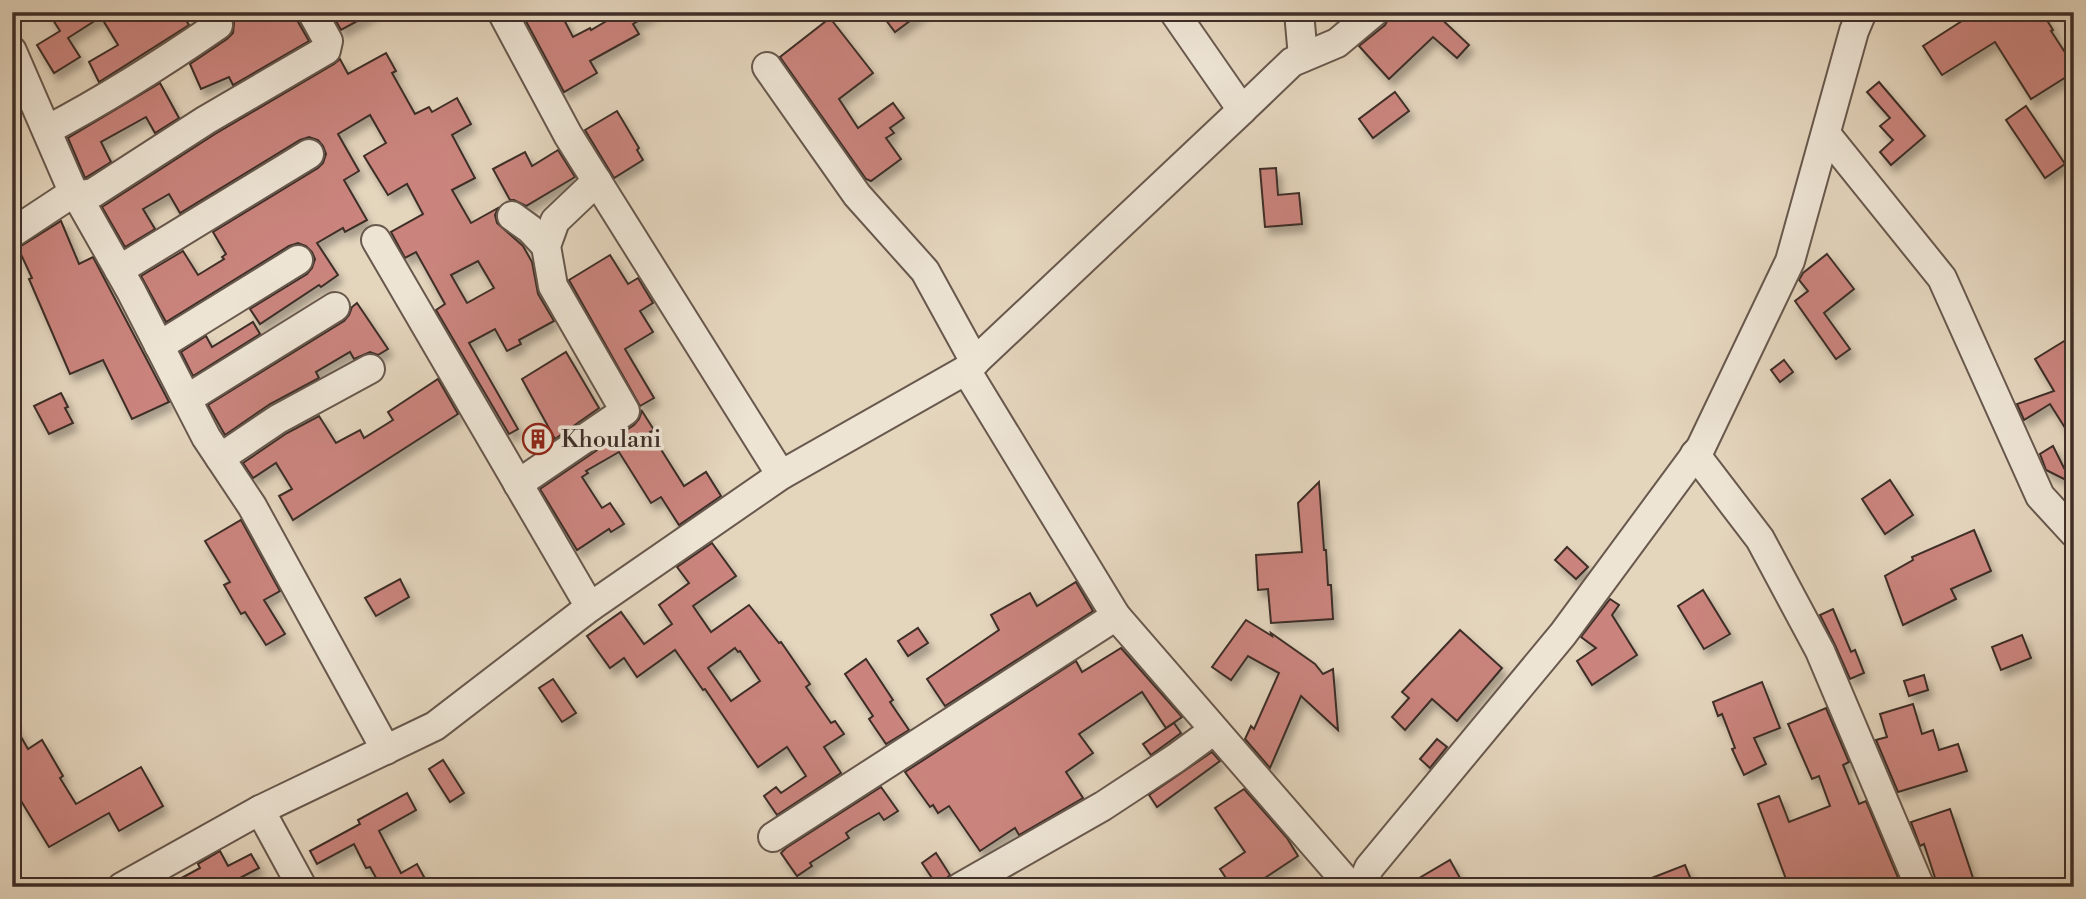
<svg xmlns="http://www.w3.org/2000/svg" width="2086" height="899" viewBox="0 0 2086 899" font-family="'Libre Bodoni',serif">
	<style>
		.building { fill: #ca847d; stroke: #3e2e28; stroke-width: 2; fill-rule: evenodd; filter: url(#shadow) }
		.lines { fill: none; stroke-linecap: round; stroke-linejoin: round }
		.minor-casing { stroke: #68584d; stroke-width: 32 }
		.minor { stroke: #ede4d4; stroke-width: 28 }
		.labels { text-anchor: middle; stroke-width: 7; stroke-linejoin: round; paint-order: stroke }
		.poi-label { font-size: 24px; fill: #3e2e28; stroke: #ede4d4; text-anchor: start }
	</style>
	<defs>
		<filter id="shadow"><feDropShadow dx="4.5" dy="7" stdDeviation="3.5" flood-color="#0004"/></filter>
	</defs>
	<rect width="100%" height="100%" fill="#e4d5bd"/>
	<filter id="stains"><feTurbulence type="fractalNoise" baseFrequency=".00286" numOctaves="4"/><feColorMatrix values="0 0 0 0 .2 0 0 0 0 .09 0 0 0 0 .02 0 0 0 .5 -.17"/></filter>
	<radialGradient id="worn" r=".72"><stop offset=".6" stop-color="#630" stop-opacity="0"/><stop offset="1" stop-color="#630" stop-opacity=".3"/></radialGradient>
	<g class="building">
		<polygon points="48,12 181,12 189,25 99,82 89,62 118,45 101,17 68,38 80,57 54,73 37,45 60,31"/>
		<polygon points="228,12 295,12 297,20 309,41 233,85 229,77 201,89 190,64 227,39 233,33 234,23"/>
		<polygon points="331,12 374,12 341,30"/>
		<polygon points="521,12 560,12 573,37 590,28 591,30 622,12 654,12 633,24 639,34 590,61 597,73 564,92"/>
		<polygon points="894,12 922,12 895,32 885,19"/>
		<polygon points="1392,12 1434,12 1469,45 1457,58 1433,37 1389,79 1359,46 1385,25"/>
		<polygon points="1976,12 2042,12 2053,30 2051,31 2074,66 2074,72 2031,99 1995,42 1942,75 1923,46"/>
		<polygon points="830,18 873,73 839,99 858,128 893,103 904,118 890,128 894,133 886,138 901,159 871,181 866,179 780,57"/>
		<path d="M 386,53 L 396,71 L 392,73 L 415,114 L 429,107 L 432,112 L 457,98 L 471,124 L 452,135 L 475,178 L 452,190 L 471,223 L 498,208 L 495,215 L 497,223 L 523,246 L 532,262 L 538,294 L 554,321 L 519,340 L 521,344 L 507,351 L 495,329 L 469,343 L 518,429 L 509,434 L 436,310 L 445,304 L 416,252 L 405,258 L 391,232 L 423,214 L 407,184 L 388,195 L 364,156 L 386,143 L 370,115 L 338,134 L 359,171 L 344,180 L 367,220 L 345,232 L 343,228 L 317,243 L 338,275 L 321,287 L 319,285 L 260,324 L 250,309 L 307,274 L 312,268 L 315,259 L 312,252 L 306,246 L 298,243 L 289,246 L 166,322 L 141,276 L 183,251 L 198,275 L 224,259 L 222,257 L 226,254 L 213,232 L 318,168 L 323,163 L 326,154 L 323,146 L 318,140 L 309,137 L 300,140 L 180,213 L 169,194 L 143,209 L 155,229 L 125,247 L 102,207 L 215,134 L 334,64 L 340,59 L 348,74 ZM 478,261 L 494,288 L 467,303 L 451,275 Z"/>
		<polygon points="1879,82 1925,136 1891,165 1880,152 1893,140 1880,126 1890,118 1867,92"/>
		<polygon points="160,83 179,118 155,133 146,117 101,142 111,162 85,178 68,138"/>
		<polygon points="1395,92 1409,111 1373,138 1359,119"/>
		<polygon points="2026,106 2065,164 2045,178 2006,120"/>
		<polygon points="617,111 639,148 637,150 643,160 614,178 585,130"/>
		<polygon points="558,150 575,177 526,206 514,200 510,200 493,169 525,152 532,166"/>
		<polygon points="1276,168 1278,195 1299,193 1302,224 1265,227 1260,169"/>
		<polygon points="61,221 79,264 93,257 169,402 132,419 103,360 70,374 29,279 32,278 18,248"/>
		<polygon points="1827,254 1854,289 1824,313 1850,349 1836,359 1795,301 1808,291 1799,280 1803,273"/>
		<polygon points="610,255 628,284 638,278 653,303 640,311 653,332 625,349 654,398 640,406 569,280"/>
		<polygon points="357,303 388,349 378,355 370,352 354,359 350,352 316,372 319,378 270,404 225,435 208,405 344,321 349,315 352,307"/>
		<polygon points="253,322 260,334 193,376 181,352 206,336 212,347"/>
		<polygon points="2074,335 2074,442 2050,404 2024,420 2017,404 2054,391 2035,359"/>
		<polygon points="566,352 599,408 555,439 522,379"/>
		<polygon points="1784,360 1793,372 1780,382 1771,370"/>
		<polygon points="438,379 458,414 293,520 279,496 292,489 276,463 253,478 243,463 287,433 319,416 336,443 360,430 364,438 393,420 388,412"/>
		<polygon points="61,393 68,407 65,408 73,423 49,434 34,406"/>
		<polygon points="642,411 654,430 650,432 684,486 706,472 721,496 679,525 661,497 651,503 619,452 586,471 588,473 582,477 602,508 610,503 624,524 611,532 609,529 577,550 540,489 634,425 639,419"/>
		<polygon points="2053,446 2064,468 2074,484 2046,470 2040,454"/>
		<polygon points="1890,480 1913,515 1885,534 1862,499"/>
		<polygon points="1319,482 1324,550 1326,550 1328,585 1331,585 1333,619 1271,623 1268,589 1258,590 1256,555 1302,552 1298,503"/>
		<polygon points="241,520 280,591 264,600 285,634 266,645 245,612 241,614 224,585 230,582 205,541"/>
		<polygon points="1974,530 1991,571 1951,589 1956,599 1903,625 1885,576 1913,560 1912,557"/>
		<path d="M 712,543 L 736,576 L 693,606 L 711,632 L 749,605 L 779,643 L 781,642 L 810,684 L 806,687 L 831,723 L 835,721 L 844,734 L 824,747 L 841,773 L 777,815 L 764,796 L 776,787 L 781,793 L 806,776 L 787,747 L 758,767 L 705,689 L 703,690 L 675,650 L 637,677 L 624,658 L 610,668 L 587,636 L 621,612 L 644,644 L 672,624 L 659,605 L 689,583 L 677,567 ZM 735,648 L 738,652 L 740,651 L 760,681 L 731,701 L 708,668 Z"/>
		<polygon points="1567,547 1588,567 1576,579 1555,560"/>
		<polygon points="400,579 409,597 376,616 365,598"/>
		<polygon points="1076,582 1093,611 945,706 927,679 999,630 991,615 1030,593 1037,606"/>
		<polygon points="1703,590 1730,634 1704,649 1678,606"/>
		<polygon points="1610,599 1619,605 1612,615 1637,655 1592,685 1577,661 1596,648 1581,637"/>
		<polygon points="1833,609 1851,652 1855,650 1864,673 1850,679 1835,645 1820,615"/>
		<polygon points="1246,620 1272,636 1271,633 1315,664 1323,674 1333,669 1338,730 1301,696 1270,768 1245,739 1251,726 1254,729 1279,673 1248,656 1231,680 1212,667"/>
		<polygon points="918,628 928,643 908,656 898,641"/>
		<polygon points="1460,630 1502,668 1457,721 1432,699 1405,730 1392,717 1409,698 1402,692"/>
		<polygon points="2022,635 2031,658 2001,670 1992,647"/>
		<polygon points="1121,648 1182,717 1166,728 1142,692 1079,734 1093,753 1066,772 1083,798 1019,835 1015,828 980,851 949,806 938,813 933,805 930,807 905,772 1076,661 1082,672"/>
		<polygon points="866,659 893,700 890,702 909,730 886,744 869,719 873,716 845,674"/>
		<polygon points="1924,675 1928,690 1909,696 1904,681"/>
		<polygon points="553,679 576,713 562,722 539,688"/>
		<polygon points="1762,682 1780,728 1754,738 1766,764 1744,775 1732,749 1735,748 1722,714 1718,716 1713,702"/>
		<polygon points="1913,704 1922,734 1933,730 1939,750 1958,744 1967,771 1898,792 1876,740 1887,737 1880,714"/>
		<polygon points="1826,708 1849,762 1843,765 1859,804 1866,801 1902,887 1789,887 1758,804 1779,796 1789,822 1830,806 1819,776 1812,779 1788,724"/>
		<polygon points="12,721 28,749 42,740 63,776 60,778 76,804 141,767 163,806 119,831 109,813 49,847 12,786"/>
		<polygon points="1174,723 1181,733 1151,755 1143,744"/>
		<polygon points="1437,739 1447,747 1430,768 1420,759"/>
		<polygon points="1212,752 1220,761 1157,807 1149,795"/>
		<polygon points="443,760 464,793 450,802 429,769"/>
		<polygon points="881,787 898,811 884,820 879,813 853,828 846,833 849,838 810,863 812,866 797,876 781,853 786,848"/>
		<polygon points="1244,789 1287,838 1298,856 1251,887 1232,887 1220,869 1245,852 1215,808"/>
		<polygon points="407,793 416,810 379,831 401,873 417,864 424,877 408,887 377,887 380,885 370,867 366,868 354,844 317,864 310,851 360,824 358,820"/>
		<polygon points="1950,809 1973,878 1948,887 1938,887 1924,844 1920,846 1911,822"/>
		<polygon points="220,851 228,866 251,854 259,868 238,879 242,887 165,887 200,868 198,864"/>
		<polygon points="936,853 950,875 946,879 944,887 938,887 922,863"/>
		<polygon points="1450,860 1465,887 1404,887"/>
		<polygon points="1685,865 1694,887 1631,887 1631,886"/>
	</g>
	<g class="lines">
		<g class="minor-casing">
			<g id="minor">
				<polyline points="502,12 568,135 781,475"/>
				<polyline points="1299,12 1303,57"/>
				<polyline points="12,51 71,187 69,194 65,198 12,233"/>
				<polyline points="767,67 857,195 925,271 975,362"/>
				<polyline points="1242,110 1292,62 1337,43 1374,12"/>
				<path d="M 47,130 C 106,99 163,63 218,25"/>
				<polyline points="1826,134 1942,278 2040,496 2074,533"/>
				<polyline points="70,190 82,195 93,193 206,120 326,50 328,41 312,12"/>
				<polyline points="76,194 131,291 206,437 252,506 386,750"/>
				<polyline points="512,216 530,229 546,246"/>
				<polyline points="376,240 590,607"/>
				<polyline points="119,270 309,154"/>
				<polyline points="159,346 298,260"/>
				<polyline points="966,370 1116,616 1351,887"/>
				<polyline points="187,399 335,307"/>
				<polyline points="1695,454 1760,539 1820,651 1920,887"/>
				<polyline points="220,458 278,419 370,369"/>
				<polyline points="518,484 625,411 553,286 546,246 555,221 597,181"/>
				<polyline points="260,810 302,887"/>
				<polyline points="773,837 1116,616"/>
				<polyline points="122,887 260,810 435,726 590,607 781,475 966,370 1242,110 1174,12"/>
				<polyline points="961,887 1103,806 1176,758 1214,730"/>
				<polyline points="1361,887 1369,868 1388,845 1563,634 1701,447 1790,261 1854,31 1862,12"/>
			</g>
		</g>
		<use href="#minor" class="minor"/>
	</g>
	<defs>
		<g id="building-ring" transform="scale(1.575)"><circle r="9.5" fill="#ede4d4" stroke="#8f2418" stroke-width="1.5"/><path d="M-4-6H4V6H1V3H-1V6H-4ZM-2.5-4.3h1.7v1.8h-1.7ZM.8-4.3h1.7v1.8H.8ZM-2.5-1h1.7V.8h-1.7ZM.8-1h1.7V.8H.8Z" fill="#8f2418"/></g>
	</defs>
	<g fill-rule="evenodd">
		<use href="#building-ring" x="538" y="439"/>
	</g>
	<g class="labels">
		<g class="poi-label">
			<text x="561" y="447">Khoulani</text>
		</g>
	</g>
	<rect width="2086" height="899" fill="none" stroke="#e4d5bd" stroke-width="42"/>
	<rect x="14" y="14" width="2058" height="871" fill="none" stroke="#3e2e28" stroke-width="3.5"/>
	<rect x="21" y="21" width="2044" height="857" fill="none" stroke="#3e2e28" stroke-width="2"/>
	<rect width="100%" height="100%" filter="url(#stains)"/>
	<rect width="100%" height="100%" fill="url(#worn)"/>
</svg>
